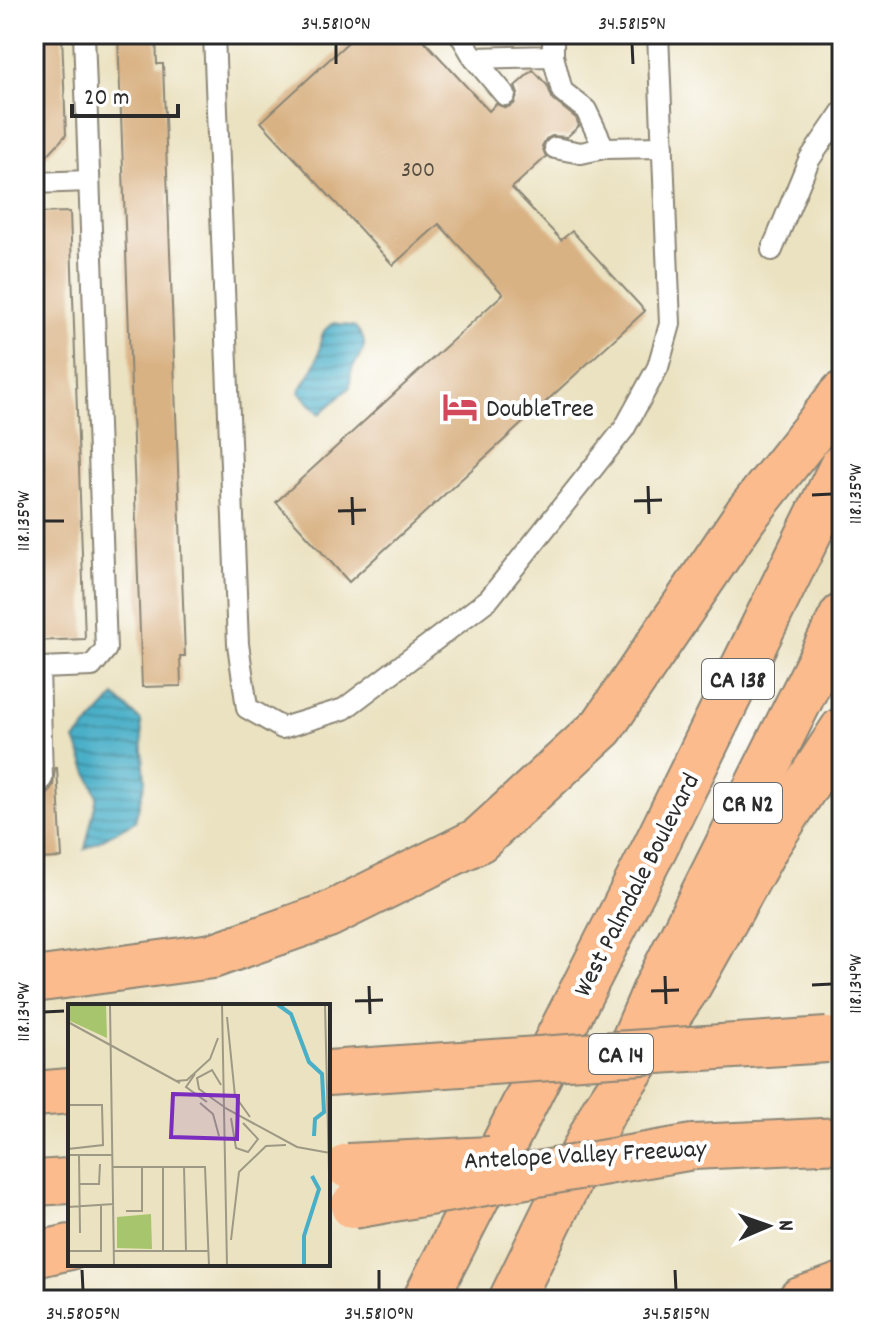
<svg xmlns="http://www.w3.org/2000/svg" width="876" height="1334" viewBox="0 0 876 1334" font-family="Dekko,sans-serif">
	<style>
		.water { fill: url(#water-rules); stroke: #3a6d79; stroke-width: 2 }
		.building { fill: #d9b284 }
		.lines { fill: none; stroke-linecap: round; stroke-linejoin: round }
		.lane-casing { stroke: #8b8676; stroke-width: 24 }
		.primary-casing { stroke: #8b8676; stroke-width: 48 }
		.highway-casing { stroke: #8b8676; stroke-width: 48 }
		.lane { stroke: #fff; stroke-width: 20 }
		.primary { stroke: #fbbb8d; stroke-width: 44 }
		.highway { stroke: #fbbb8d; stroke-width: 44 }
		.highway-bridge-casing { stroke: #8b8676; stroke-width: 48; stroke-linecap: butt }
		.highway-bridge { stroke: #fbbb8d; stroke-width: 44 }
		.ticks { fill: none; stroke: #2b2b2b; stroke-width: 3 }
		.labels { text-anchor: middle; stroke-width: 8; stroke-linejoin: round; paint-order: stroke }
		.number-label { font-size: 22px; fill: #564d41 }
		.shield { fill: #fff; stroke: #6b6b6b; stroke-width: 2 }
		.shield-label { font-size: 24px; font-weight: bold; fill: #2b2b2b }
		.poi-label { font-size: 26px; fill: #2b2b2b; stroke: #fff; text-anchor: start }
		.street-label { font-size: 26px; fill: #2b2b2b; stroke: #fff }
		.inset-river { fill: none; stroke: #48afc7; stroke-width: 4 }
		.inset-road { fill: none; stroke: #9e9985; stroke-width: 2 }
		.view { fill: #7b2cbf; fill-opacity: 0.15; stroke: #7b2cbf; stroke-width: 4 }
		.inset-edge { fill: none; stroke: #2b2b2b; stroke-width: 4 }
		.neatline { fill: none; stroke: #2b2b2b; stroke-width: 3 }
		.ticks-label { font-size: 20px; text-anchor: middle; fill: #2b2b2b }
	</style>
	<defs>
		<pattern id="water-rules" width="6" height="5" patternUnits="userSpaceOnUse" patternTransform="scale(2)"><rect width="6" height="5" fill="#48afc7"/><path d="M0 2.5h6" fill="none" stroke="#3c8fa2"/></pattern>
	</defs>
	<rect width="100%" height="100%" fill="#fff"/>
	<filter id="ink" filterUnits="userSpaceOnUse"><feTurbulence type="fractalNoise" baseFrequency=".0125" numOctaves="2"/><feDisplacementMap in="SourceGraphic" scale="16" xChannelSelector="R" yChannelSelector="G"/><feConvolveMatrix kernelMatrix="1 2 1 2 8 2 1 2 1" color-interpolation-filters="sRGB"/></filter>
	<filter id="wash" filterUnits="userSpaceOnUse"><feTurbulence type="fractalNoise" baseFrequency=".006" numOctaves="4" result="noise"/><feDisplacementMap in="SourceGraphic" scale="32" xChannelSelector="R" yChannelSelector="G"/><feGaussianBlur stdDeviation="1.8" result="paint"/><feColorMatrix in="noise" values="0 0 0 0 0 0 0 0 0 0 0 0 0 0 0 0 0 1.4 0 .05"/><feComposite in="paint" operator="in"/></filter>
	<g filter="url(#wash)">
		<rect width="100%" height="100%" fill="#ebe2c1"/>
		<g class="water">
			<path d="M 335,323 L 355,327 C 372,345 362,351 353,367 C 350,373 350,380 350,387 L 320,414 L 299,392 C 305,381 315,369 318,356 C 323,341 317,331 335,323 Z"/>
			<polygon points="115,696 141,721 145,781 135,821 85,849 97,796 75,740"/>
		</g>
		<g id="blocks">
			<g class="building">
				<polygon points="34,34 62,34 66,135 34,170"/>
				<polygon points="118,34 156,34 157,64 163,64 185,656 180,656 181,686 142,687"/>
				<polygon points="357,34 418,34 489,111 496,104 506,108 514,104 518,94 515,86 533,70 547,85 553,100 576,118 579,126 567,137 552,136 546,139 542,146 546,157 512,188 561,240 572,231 645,311 349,582 276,502 503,294 439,224 393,265 261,122"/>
				<polygon points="70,212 85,639 34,641 34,213"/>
				<polygon points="55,768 57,768 62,858 34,859 34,804 45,798 53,785"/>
			</g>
		</g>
	</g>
	<g filter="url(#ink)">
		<use href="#blocks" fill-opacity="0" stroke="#8b8676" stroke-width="2"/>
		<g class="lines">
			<g class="lane-casing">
				<g id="lane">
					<polyline points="214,34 238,644 247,708 282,728 344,709 489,599 624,429 658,367 670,324 658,34"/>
					<polyline points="460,34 474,58 553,56 553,34"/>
					<polyline points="553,56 562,91 586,110 604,148"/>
					<polyline points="474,58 505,95"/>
					<polyline points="555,148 581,153 604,148 663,147"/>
					<polyline points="34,183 89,181"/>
					<polyline points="772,250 809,160 842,112"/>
					<polyline points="34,791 42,778 39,668 92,666 106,649 84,34"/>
				</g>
			</g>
			<g class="primary-casing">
				<polyline id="primary" points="624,1063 655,990 842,616"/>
			</g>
			<g class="highway-casing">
				<g id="highway">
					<polyline points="34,980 212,956 328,915 479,840 602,727 746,515 842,394"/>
					<polyline points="328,1073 415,1067"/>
					<polyline points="34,1094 70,1091"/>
					<polyline points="693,1147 842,1140"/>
					<polyline points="34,1183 70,1181"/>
					<polyline points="34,1255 70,1247"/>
					<polyline points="425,1300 655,847 842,466"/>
					<polyline points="511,1300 603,1112 689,985 766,847 842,730"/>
					<polyline points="800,1300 842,1285"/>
				</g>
			</g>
			<use href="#lane" class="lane"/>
			<use href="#primary" class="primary"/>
			<use href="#highway" class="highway"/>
			<g class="highway-bridge-casing">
				<g id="highway-bridge">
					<polyline points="415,1067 827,1040"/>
					<polyline points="348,1166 490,1159"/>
					<polyline points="353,1206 693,1147"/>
				</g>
			</g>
			<use href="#highway-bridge" class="highway-bridge"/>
		</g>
	</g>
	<path class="ticks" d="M 336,44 L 336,64M 632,44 L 633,64M 648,486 L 649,514M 812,495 L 832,494M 352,497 L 353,525M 634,501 L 662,500M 338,511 L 366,510M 44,521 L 64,521M 665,976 L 666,1004M 812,985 L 832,984M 369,986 L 370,1014M 651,991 L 679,990M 355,1001 L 383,1000M 44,1012 L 64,1011M 82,1270 L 83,1290M 379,1270 L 379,1290M 675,1270 L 676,1290"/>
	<defs>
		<g id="hotel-bare" transform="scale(2.76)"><path d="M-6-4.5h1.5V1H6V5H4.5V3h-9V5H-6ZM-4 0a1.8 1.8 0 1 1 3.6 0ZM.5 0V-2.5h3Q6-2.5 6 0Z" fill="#d1495b" stroke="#fff" stroke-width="2.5" paint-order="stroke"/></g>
	</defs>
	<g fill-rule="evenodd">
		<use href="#hotel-bare" x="460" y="407"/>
	</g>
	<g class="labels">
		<g class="number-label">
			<text x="418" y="176">300</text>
		</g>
		<g class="shield">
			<rect x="702" y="659" width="72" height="40" rx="6"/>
			<rect x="714" y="783" width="68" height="40" rx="6"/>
			<rect x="589" y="1034" width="64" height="40" rx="6"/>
		</g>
		<g class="shield-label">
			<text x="738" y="687">CA 138</text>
			<text x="748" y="811">CR N2</text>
			<text x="621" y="1062">CA 14</text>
		</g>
		<g class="poi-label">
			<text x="486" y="416">DoubleTree</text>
		</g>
		<g class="street-label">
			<text transform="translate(635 884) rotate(-63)" y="9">West Palmdale Boulevard</text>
			<text transform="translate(585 1153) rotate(-3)" y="9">Antelope Valley Freeway</text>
		</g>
	</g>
	<g transform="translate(68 1004)">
		<rect width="262" height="262" fill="#ebe2c1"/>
		<path d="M 0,0 L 38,0 L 39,34 L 0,16 Z" fill="#a7c56c"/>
		<path d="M 83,210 L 84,245 L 49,244 L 49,213 Z" fill="#a7c56c"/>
		<path class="inset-river" d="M 209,0 L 223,10 L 241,58 L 254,70 L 256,108 L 247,115 L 246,132M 236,262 L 236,232 L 251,185 L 244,172"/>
		<path class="inset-road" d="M 42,0 L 46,262M 154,0 L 159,262M 257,0 L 262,210M 159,13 L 167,92 L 182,113M 0,18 L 112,79M 127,70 L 118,83 L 139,98M 108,77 L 119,76 L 142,55 L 150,34M 153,81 L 144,66 L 129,74 L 131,85 L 159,105 L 229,143 L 262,149M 132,99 L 145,110 L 151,132M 0,101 L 34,101 L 35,141 L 0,145M 163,114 L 168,144 L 180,148 L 190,135 L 175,119M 0,151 L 45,151M 11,151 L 12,229M 95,162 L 95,247M 116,162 L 118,247M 45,163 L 137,163 L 141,262M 11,180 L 31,180 L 32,160M 0,203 L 46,200M 58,207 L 74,207 L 74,163M 163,236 L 171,168 L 198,142 L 218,141M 0,247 L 33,247 L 33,201M 46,247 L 140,247"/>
		<path class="view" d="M 105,90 L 170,92 L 169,135 L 103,133 Z"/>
		<rect width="262" height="262" class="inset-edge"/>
	</g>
	<rect width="876" height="1334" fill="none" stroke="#fff" stroke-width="88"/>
	<g transform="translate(768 1226) rotate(88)" stroke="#ffffff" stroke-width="6" paint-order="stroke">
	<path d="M0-6L14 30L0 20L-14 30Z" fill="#2b2b2b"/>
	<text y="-12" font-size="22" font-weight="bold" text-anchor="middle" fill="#2b2b2b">N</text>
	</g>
	<path d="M72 104v12h106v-12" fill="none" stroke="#2b2b2b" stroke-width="4"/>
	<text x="84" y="104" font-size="24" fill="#2b2b2b" stroke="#ffffff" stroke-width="6" paint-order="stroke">20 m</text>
	<rect x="44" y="44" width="788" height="1246" class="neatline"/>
	<g class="ticks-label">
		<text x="336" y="29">34.5810°N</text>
		<text x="632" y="29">34.5815°N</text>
		<text transform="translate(854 494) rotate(-90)" y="7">118.135°W</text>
		<text transform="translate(22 521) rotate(-90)" y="7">118.135°W</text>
		<text transform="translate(854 984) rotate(-90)" y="7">118.134°W</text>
		<text transform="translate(22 1012) rotate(-90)" y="7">118.134°W</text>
		<text x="83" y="1319">34.5805°N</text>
		<text x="379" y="1319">34.5810°N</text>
		<text x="676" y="1319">34.5815°N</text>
	</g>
</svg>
